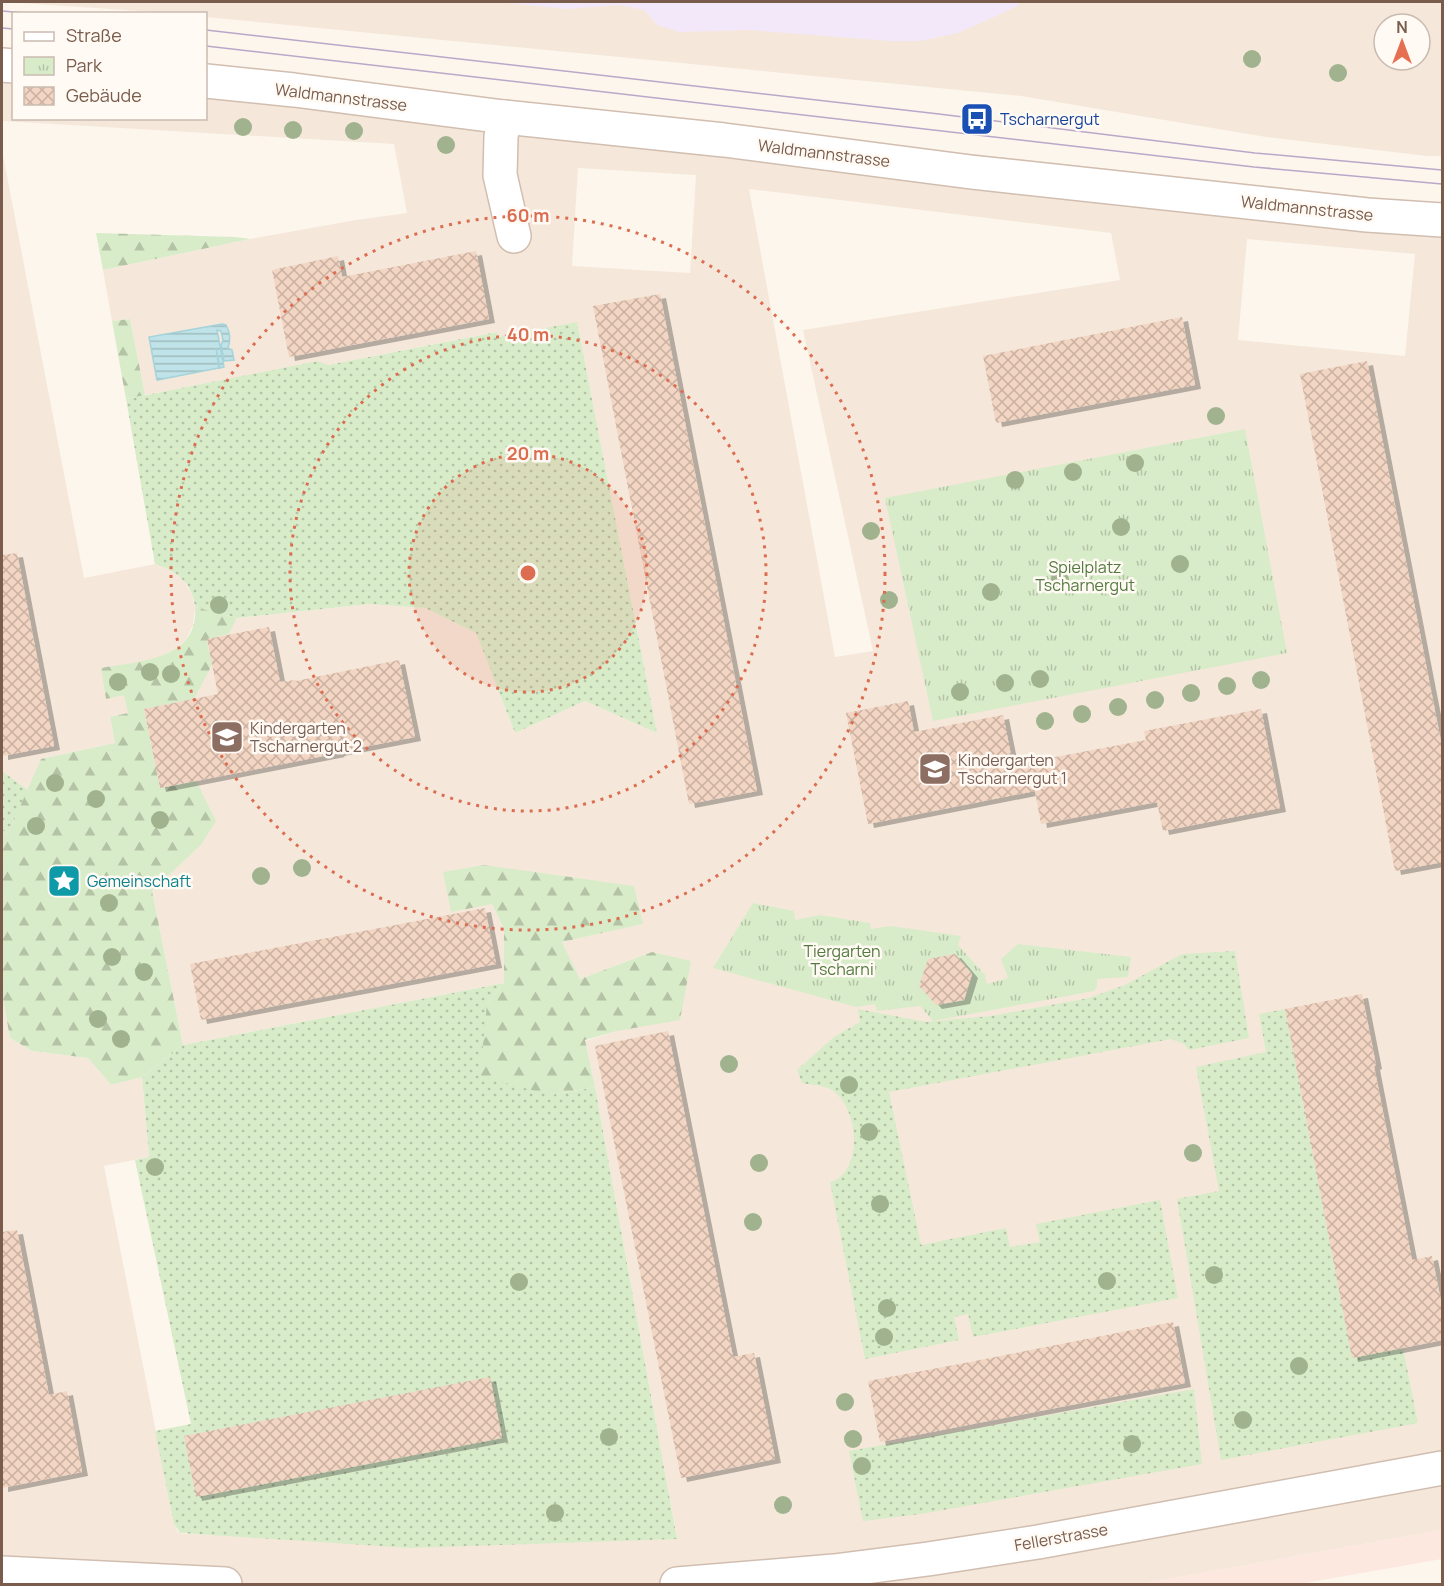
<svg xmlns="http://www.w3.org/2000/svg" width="1444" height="1586" viewBox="0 0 1444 1586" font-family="Manrope,sans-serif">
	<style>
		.residential { fill: #f5e8da; fill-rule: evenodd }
		.commercial { fill: #fde8e0 }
		.education { fill: #f3e8fa }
		.grass { fill: url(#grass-dots) }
		.forest { fill: url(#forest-firs) }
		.park { fill: url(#park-tufts) }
		.water { fill: url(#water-rules); stroke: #a5d3da; stroke-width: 1.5 }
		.building { fill: url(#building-cross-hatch); filter: url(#shadow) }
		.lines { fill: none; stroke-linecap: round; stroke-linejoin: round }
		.minor-casing { stroke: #d1beb0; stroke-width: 36 }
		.minor { stroke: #fff; stroke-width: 33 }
		.tram { stroke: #b9a8c9; stroke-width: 1.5 }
		.tree { fill: #a0b28e }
		.ring { fill: none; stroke: #dc6d51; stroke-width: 3; stroke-dasharray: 3 6 }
		.labels { text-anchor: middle; stroke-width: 5; stroke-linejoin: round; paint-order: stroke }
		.street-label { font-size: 16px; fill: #7a5c4d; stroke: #fffaf3 }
		.transit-label { font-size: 16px; fill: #164399; stroke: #fffaf3; text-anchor: start }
		.park-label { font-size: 16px; fill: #537a41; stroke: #fffaf3 }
		.education-label { font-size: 16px; fill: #785e54; stroke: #fffaf3; text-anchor: start }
		.culture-label { font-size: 16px; fill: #0d838f; stroke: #fffaf3; text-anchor: start }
		.centre { fill: #dc6d51; stroke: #fffaf3; stroke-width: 3 }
		.ring-label { font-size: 18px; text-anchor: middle; font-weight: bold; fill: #dc6d51; stroke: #fffaf3; stroke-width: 5; stroke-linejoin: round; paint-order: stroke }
	</style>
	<defs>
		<pattern id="grass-dots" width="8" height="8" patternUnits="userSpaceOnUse" patternTransform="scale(1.5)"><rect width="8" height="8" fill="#d8ecc9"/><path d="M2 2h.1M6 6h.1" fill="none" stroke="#b4c2a5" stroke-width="1.8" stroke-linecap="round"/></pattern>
		<pattern id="forest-firs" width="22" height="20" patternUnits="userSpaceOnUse" patternTransform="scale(1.5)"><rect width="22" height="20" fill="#d8ecc9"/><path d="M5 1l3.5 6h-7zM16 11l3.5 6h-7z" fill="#b4c2a5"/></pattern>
		<pattern id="park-tufts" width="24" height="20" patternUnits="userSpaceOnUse" patternTransform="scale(1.5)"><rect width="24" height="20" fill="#d8ecc9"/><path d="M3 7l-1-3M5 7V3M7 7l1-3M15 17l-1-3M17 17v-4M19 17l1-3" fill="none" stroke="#b4c2a5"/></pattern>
		<pattern id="water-rules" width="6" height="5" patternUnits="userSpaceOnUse" patternTransform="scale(1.5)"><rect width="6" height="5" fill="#bfe3e8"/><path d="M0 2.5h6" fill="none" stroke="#a0bbbe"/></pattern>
		<pattern id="building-cross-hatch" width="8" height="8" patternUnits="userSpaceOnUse" patternTransform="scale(1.5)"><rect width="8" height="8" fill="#f3d5c3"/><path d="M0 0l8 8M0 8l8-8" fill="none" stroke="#cab0a1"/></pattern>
		<filter id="shadow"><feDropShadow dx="6" dy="4" stdDeviation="0" flood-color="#0004"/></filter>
	</defs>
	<rect width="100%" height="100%" fill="#fdf6ec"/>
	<g class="residential">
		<path d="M 6,2 L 1442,2 L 1442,156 L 1427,156 L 1266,137 L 1021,96 L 206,17 L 206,14 L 170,13 ZM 1384,24 L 1420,24 L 1420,60 L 1384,60 Z"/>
		<path d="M 2,52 L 13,54 L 14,118 L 206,118 L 206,71 L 1425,203 L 1442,203 L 1442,1530 L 1141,1584 L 2,1584 L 2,993 L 10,1038 L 32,1051 L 88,1058 L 111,1085 L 142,1077 L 149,1157 L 104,1166 L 174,1524 L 178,1532 L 182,1534 L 677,1539 L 595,1087 L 585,1041 L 617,1031 L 652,952 L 580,979 L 562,942 L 642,924 L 492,904 L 504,929 L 504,983 L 183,1045 L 152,891 L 201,845 L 160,789 L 144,709 L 219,651 L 209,652 L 206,639 L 229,634 L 237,618 L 369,604 L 425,608 L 476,633 L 515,733 L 585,701 L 657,733 L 577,323 L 498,337 L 496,332 L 328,365 L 318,362 L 145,395 L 130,319 L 112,321 L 103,270 L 250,239 L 356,220 L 407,213 L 394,144 L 2,121 ZM 578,168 L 696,175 L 690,273 L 572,266 ZM 749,189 L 1111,233 L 1120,280 L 803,330 L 873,651 L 835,657 ZM 1247,239 L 1415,254 L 1405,356 L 1238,340 Z"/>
		<polygon points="2,150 84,578 155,564 163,566 178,574 183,580 192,594 195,609 193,625 186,640 174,650 159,657 125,695 128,713 110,717 115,743 41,759 28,790 2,771"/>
	</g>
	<polygon class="commercial" points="1442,1530 1442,1559 1299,1584 1141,1584"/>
	<polygon class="education" points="499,2 1018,2 1018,6 958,33 920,41 890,41 750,30 680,32 657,25 644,10 620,5 565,9"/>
	<g class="grass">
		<path d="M 577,322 L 657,733 L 585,701 L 515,733 L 476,633 L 425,608 L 369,604 L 237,618 L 195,607 C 193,584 176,570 155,564 L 126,399 L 318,361 L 328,365 L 497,332 L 498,337 Z"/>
		<polygon points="2,771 28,790 8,834 2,830"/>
		<path d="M 1235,951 L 1249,1038 L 1189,1050 L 1184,1044 L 1171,1039 L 889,1092 L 921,1245 L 1006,1228 L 1010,1247 L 1040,1242 L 1036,1224 L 1160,1200 L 1178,1298 L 973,1337 L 968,1314 L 954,1317 L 959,1340 L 865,1359 L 830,1182 C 833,1181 837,1180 839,1178 C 864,1158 856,1104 830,1089 C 822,1085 811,1085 802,1083 L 797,1070 L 834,1037 L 860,1022 L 858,1009 L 926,1022 L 991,1016 L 1089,998 L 1125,985 L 1182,954 Z"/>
		<polygon points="504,983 487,1004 550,1095 595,1087 677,1539 410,1548 180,1533 174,1524 155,1431 191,1424 135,1160 149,1157 142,1077 183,1045"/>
		<polygon points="1285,1009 1352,1357 1403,1348 1418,1423 1221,1460 1177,1199 1219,1191 1196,1067 1266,1052 1259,1014"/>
		<polygon points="1194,1389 1202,1464 921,1514 863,1521 849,1451"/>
	</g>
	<g class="forest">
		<polygon points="96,233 235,237 250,239 103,270"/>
		<polygon points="130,319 145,395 126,399 112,321"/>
		<path d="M 195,607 L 237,618 L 229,634 L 207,639 L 209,652 L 220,650 L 194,699 L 144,709 L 160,788 L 196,781 L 216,821 L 201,845 L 152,891 L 183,1045 L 142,1077 L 111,1085 L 88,1058 L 32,1051 L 10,1038 L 2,993 L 2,830 L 8,834 L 41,759 L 115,743 L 110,717 L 128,713 L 124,695 L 106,699 L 101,668 C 139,661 199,660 195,607 Z"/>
		<polygon points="484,865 634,886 643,924 562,942 580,979 652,952 691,961 680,1020 617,1031 585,1040 595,1087 550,1095 480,1076 487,1004 504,983 504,929 492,904 451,912 443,872"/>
	</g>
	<g class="park">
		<polygon points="1245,429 1287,653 933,721 885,498"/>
		<polygon points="753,903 794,911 795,920 820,915 870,923 871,929 891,926 961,936 958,945 985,975 987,984 1008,978 1001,959 1018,944 1131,957 1128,977 1097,979 1097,986 1094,991 933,1021 920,1006 877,1011 875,1004 856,1007 713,968"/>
	</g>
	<path class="water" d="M 222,324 L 226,325 C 230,332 231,340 228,348 L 232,350 L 234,360 L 224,361 L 221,345 L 223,340 L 221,331 L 217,330 L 224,367 L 220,368 L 216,348 L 219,368 L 157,380 L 149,337 Z"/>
	<g class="building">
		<polygon points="476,251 489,319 289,357 272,270 338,256 342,277"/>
		<polygon points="660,294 757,791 689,804 593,306"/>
		<polygon points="1182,317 1195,385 996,423 983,356"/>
		<polygon points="1367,361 1443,752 1443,862 1395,871 1300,374"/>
		<polygon points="17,553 54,746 2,756 2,555"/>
		<polygon points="269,627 280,682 295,680 296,681 399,660 415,737 338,752 339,753 160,788 144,709 218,694 207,639"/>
		<polygon points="908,701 914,732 1003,715 1013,765 1146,740 1144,731 1261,709 1280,808 1163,831 1157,802 1041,824 1035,791 868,824 846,713"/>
		<polygon points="485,908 496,964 201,1020 190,964"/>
		<polygon points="955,954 972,974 964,1000 936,1005 919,986 928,959"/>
		<polygon points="1362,994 1376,1065 1374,1066 1412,1260 1432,1256 1443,1311 1443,1340 1352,1358 1285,1009"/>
		<polygon points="668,1031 733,1357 754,1353 775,1459 681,1478 595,1046"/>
		<polygon points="17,1230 49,1395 67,1391 82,1472 2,1488 2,1232"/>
		<polygon points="1173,1322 1185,1383 880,1442 868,1381 970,1362"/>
		<polygon points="490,1377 502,1438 196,1497 184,1436"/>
	</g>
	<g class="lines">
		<g class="minor-casing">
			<g id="minor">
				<polyline points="2,65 14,66"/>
				<polyline points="206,81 294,90 504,117 724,140 971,172 1367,215 1442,220"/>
				<polyline points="504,117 501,137 500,175 514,236"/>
				<polyline points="2,1573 225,1584"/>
				<polyline points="677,1584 834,1571 928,1559 1038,1542 1442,1468"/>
			</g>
		</g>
		<use href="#minor" class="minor"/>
		<g class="tram">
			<polyline points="2,11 37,14"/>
			<polyline points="2,28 14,29"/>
			<polyline points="206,30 939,114 1255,153 1442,170"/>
			<polyline points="206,46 1254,167 1442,184"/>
		</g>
	</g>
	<g class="tree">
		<circle cx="1252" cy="59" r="9"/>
		<circle cx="1338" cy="73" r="9"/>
		<circle cx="243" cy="127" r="9"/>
		<circle cx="293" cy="130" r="9"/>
		<circle cx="354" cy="131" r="9"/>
		<circle cx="446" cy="145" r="9"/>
		<circle cx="1216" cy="416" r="9"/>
		<circle cx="1135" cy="463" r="9"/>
		<circle cx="1073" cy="472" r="9"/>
		<circle cx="1015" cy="480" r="9"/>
		<circle cx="1121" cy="527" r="9"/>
		<circle cx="871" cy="531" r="9"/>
		<circle cx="1180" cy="564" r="9"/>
		<circle cx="1060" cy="580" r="9"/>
		<circle cx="991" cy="592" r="9"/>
		<circle cx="889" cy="600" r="9"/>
		<circle cx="219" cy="605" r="9"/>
		<circle cx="150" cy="672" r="9"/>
		<circle cx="171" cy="674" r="9"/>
		<circle cx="1040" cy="679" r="9"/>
		<circle cx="1261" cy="680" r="9"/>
		<circle cx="118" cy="682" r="9"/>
		<circle cx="1005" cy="683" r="9"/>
		<circle cx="1227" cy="686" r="9"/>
		<circle cx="960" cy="692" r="9"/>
		<circle cx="1191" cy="693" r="9"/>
		<circle cx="1155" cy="700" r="9"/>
		<circle cx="1118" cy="707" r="9"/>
		<circle cx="1082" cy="714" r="9"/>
		<circle cx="1045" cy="721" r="9"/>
		<circle cx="55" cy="783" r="9"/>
		<circle cx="96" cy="799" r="9"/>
		<circle cx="160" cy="820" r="9"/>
		<circle cx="36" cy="826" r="9"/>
		<circle cx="302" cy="868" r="9"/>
		<circle cx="261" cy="876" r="9"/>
		<circle cx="109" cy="903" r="9"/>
		<circle cx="112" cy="957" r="9"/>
		<circle cx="144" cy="972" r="9"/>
		<circle cx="98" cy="1019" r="9"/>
		<circle cx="121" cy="1039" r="9"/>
		<circle cx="729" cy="1064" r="9"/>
		<circle cx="849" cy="1085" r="9"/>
		<circle cx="869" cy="1132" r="9"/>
		<circle cx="1193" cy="1153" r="9"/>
		<circle cx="759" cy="1163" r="9"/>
		<circle cx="155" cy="1167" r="9"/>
		<circle cx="880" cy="1204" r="9"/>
		<circle cx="753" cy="1222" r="9"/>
		<circle cx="1214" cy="1275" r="9"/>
		<circle cx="1107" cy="1281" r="9"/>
		<circle cx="519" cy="1282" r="9"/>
		<circle cx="887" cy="1308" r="9"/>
		<circle cx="884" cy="1337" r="9"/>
		<circle cx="1299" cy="1366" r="9"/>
		<circle cx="845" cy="1402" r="9"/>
		<circle cx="1243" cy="1420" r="9"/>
		<circle cx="609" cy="1437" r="9"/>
		<circle cx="853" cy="1439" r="9"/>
		<circle cx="1132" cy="1444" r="9"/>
		<circle cx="862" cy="1466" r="9"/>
		<circle cx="783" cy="1505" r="9"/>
		<circle cx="555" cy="1513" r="9"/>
	</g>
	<circle cx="528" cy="573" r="119" fill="#dc6d51" fill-opacity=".12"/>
	<g class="ring">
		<circle cx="528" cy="573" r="119"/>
		<circle cx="528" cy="573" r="238"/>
		<circle cx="528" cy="573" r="357"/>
	</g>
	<defs>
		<g id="bus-square" transform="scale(1.725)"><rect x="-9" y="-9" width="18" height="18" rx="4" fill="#1a4fb4" stroke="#fffaf3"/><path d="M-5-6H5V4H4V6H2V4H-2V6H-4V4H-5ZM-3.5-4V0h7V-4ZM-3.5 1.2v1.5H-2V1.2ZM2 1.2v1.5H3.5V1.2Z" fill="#fff"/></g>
		<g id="school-square" transform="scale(1.725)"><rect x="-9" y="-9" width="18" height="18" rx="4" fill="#8d6e63" stroke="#fffaf3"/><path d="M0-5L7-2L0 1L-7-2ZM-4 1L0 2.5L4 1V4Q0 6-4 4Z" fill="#fff"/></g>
		<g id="sight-square" transform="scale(1.725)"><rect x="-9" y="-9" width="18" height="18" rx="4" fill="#0f9aa8" stroke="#fffaf3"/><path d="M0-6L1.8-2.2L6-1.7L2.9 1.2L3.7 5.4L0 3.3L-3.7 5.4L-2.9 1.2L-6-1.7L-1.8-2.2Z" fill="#fff"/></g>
	</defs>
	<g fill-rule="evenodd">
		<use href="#bus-square" x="977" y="119"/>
		<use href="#school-square" x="227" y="737"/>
		<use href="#school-square" x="935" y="769"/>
		<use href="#sight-square" x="64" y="881"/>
	</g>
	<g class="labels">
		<g class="street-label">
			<text transform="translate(341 97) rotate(7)" y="6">Waldmannstrasse</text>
			<text transform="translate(824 153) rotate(7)" y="6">Waldmannstrasse</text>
			<text transform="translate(1307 208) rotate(6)" y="6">Waldmannstrasse</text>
			<text transform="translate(1061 1537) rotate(-10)" y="6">Fellerstrasse</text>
		</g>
		<g class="transit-label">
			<text x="1000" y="125">Tscharnergut</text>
		</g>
		<g class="park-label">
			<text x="1085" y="573">Spielplatz<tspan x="1085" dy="18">Tscharnergut</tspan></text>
			<text x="842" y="957">Tiergarten<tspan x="842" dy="18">Tscharni</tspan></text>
		</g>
		<g class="education-label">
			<text x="250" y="734">Kindergarten<tspan x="250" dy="18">Tscharnergut 2</tspan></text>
			<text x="958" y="766">Kindergarten<tspan x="958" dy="18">Tscharnergut 1</tspan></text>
		</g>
		<g class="culture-label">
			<text x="87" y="887">Gemeinschaft</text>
		</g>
	</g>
	<circle cx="528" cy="573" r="9" class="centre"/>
	<g class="ring-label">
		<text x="528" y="222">60 m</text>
		<text x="528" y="341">40 m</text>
		<text x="528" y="460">20 m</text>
	</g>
	<rect width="1444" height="1586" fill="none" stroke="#7a5c4d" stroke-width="6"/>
	<rect x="12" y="12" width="195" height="108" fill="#fffaf3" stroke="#cabbb1" stroke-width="1.5"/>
	<rect x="24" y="32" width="30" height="9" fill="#ffffff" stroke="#cabbb1" stroke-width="1.5"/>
	<text x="66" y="42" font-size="18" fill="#7a5c4d">Straße</text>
	<rect x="24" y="57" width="30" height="18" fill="url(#park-tufts)" stroke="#cabbb1" stroke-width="1.5"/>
	<text x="66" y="72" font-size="18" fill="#7a5c4d">Park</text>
	<rect x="24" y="87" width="30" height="18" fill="url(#building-cross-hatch)" stroke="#cabbb1" stroke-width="1.5"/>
	<text x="66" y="102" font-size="18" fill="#7a5c4d">Gebäude</text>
	<g transform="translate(1402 42)"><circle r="28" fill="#fffaf3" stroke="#cabbb1" stroke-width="1.5"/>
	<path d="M0-4.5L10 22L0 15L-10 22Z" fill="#e76f51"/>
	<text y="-9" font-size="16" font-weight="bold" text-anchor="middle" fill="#7a5c4d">N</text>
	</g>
</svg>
